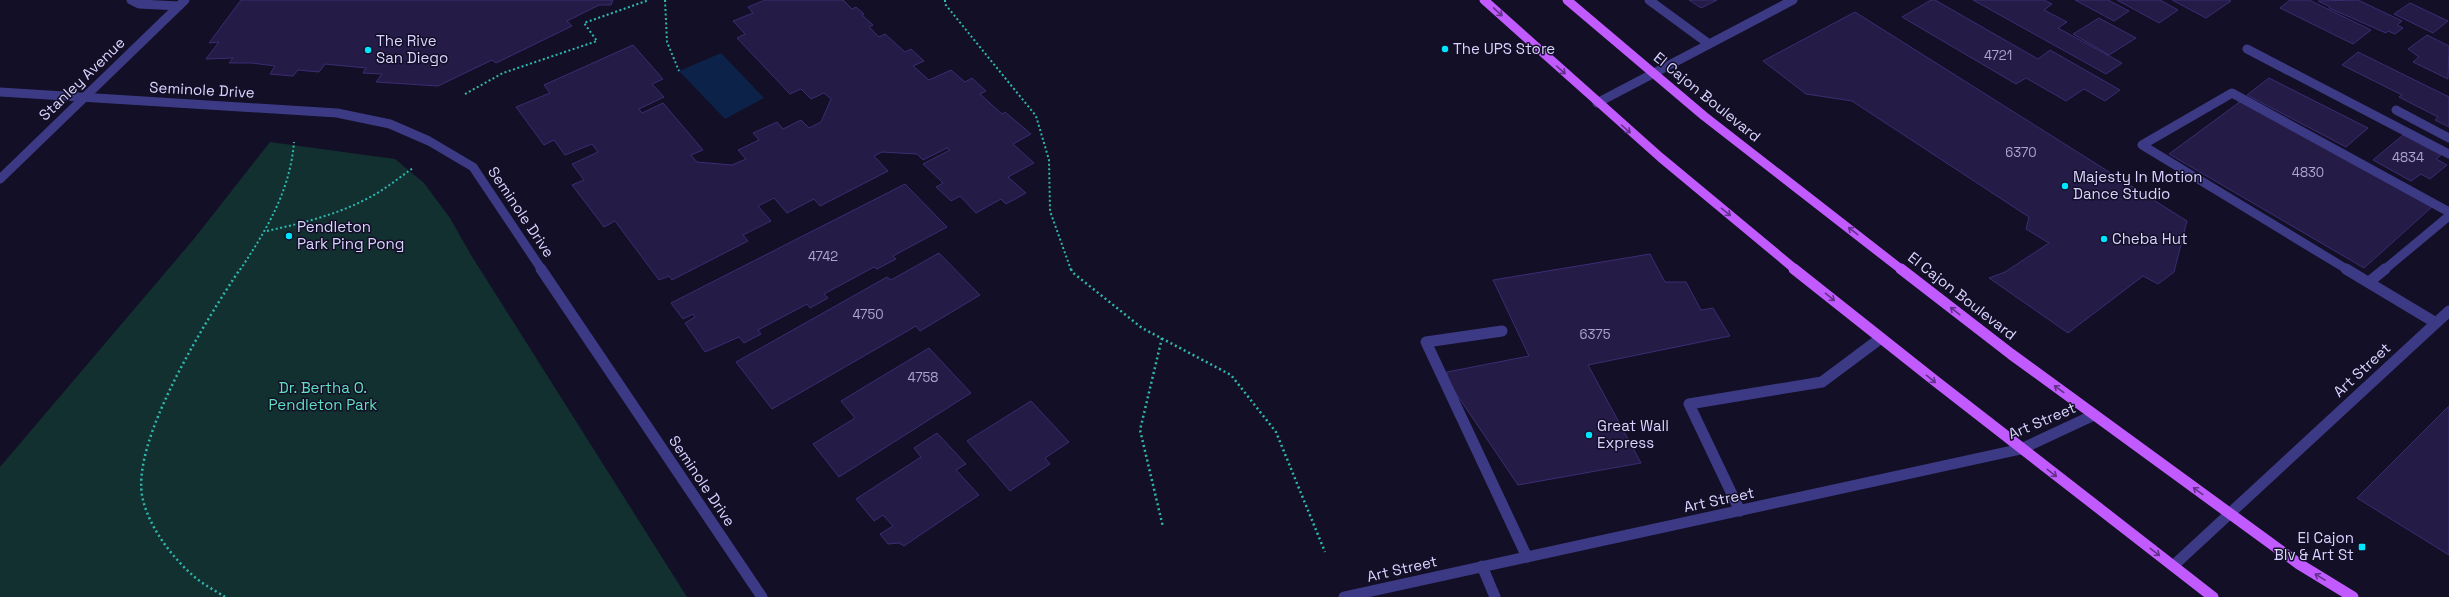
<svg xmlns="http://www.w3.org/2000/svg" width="2449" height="597" viewBox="0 0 2449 597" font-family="'Space Grotesk',sans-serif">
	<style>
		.green { fill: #12302f }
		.water { fill: #0c2248 }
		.building { fill: #241b47; stroke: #3b2d73 }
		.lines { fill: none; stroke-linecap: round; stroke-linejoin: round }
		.path-far1 { stroke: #2fb8b0; stroke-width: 2; stroke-dasharray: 2 2.5; stroke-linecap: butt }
		.path { stroke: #2fb8b0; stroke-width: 2.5; stroke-dasharray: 2 3; stroke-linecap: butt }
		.minor-far1 { stroke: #3d3a85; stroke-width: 9 }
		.minor { stroke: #3d3a85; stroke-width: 11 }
		.major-far1 { stroke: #c25bff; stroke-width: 9 }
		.major { stroke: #c25bff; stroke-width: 11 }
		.oneway { stroke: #623188 }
		.poi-dot { fill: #00e5ff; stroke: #130f26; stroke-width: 1.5 }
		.labels { text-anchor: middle; stroke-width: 3; stroke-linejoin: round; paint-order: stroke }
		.number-label { font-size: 13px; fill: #aca6d1 }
		.poi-label { font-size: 15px; fill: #d9d4ff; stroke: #130f26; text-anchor: start }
		.street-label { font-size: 15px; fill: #d9d4ff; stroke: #130f26 }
		.park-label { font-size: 15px; fill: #5fe0c0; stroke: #130f26 }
	</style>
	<rect width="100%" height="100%" fill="#130f26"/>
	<polygon class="green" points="270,142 395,159 424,183 450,218 471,255 687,597 0,597 0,467 193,240"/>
	<polygon class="water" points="721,53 764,98 725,119 679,71"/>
	<g class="building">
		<polygon points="241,0 613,0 611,5 599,5 567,21 572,26 496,63 492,60 438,86 376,82 382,74 363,73 366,68 325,64 319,72 298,70 293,76 270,74 275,66 252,63 229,63 233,58 206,59 219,42 209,43"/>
		<polygon points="765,0 843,0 852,9 856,7 864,14 862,15 873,25 869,27 879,37 885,34 905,52 911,49 924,61 913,66 929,80 951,70 965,82 972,78 986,91 980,94 1002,114 1005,112 1031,134 1013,144 1034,163 1008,177 1026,193 1006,204 1001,199 976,213 960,196 951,201 936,187 943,183 923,164 950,150 947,148 923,160 917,154 882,152 874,156 888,171 820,206 814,199 787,213 774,198 758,206 771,221 743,235 748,241 672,280 669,276 659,280 615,221 604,227 572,185 584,180 572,164 598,152 592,144 565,155 554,140 544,145 516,107 550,93 544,85 633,45 663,79 652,84 664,97 639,109 642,113 663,103 703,150 691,155 697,162 732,165 746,159 738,150 759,140 753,133 777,122 783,129 801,120 809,128 821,122 831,99 824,93 811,99 801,89 790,94 737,38 745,34 733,21 753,13 748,7"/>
		<polygon points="1689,0 1717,0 1701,8"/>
		<polygon points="1931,0 1935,0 2038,59 2050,50 2120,90 2105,101 2084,89 2066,101 2026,78 2016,84 1902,17"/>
		<polygon points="1973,0 2044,0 2052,4 2044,10 2067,22 2058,28 2122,63 2106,74"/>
		<polygon points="2075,0 2108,0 2129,11 2114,21"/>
		<polygon points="2117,0 2160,0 2178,10 2159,23"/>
		<polygon points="2172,0 2229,0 2231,1 2206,18"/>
		<polygon points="2290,0 2309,0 2371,30 2353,44 2280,8"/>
		<polygon points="2358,0 2402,21 2397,25 2403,28 2395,34 2388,31 2386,33 2329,8 2330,7 2318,1"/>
		<polygon points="2410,3 2448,21 2433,33 2394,14"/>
		<polygon points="1855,12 2187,221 2174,272 2158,284 2143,276 2068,333 1989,278 2005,272 2049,243 2026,229 2029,217 1852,101 1806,94 1763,61"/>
		<polygon points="2099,18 2136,38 2109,55 2073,34"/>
		<polygon points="2427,35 2449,46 2448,79 2413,62 2419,57 2408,49"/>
		<polygon points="2358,52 2449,97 2449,127 2435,120 2438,117 2399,97 2402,95 2342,65"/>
		<polygon points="2269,78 2368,128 2346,147 2247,95"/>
		<polygon points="2241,101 2433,206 2364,268 2169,154"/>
		<polygon points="2403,135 2441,155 2436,159 2447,165 2430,179 2421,174 2411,181 2373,160"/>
		<polygon points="905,184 947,227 893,256 896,259 877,269 874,267 824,294 828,298 810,308 807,304 758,330 761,334 744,343 739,337 705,352 685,323 695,317 693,314 683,319 671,303"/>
		<polygon points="939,253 980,295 920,331 916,326 772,409 736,362 887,277 891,280"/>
		<polygon points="1650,254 1665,282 1686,282 1701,310 1713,308 1730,336 1588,365 1641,463 1518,485 1447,380 1447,372 1529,356 1493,280"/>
		<polygon points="929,348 971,393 839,477 813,444 855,418 841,401"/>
		<polygon points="1031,401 1069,442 1045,458 1050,464 1010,491 967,441"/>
		<polygon points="2449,406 2449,555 2357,498"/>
		<polygon points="937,433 966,464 956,470 979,495 904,546 899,543 888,544 880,534 893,526 883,515 874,521 856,499 921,457 914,448"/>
	</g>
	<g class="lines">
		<g class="path-far1">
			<polyline points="665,0 667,42 679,71"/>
			<polyline points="945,0 945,4 1036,116 1049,160 1050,211 1071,270"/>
			<polyline points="465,94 503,73 597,41 584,23 649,0"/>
			<path d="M 267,231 C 303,223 340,214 372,196 C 387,188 400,177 413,168"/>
			<path d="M 240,270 C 267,229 290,191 294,142"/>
		</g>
		<g class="path">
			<polyline points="1071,269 1072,272 1142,328 1231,375 1276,432 1325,552"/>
			<polyline points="1162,338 1140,430 1163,527"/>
			<path d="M 225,597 C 216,591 206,586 197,579 C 174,560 150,529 143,500 C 128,443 209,316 240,269"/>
		</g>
		<g class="minor-far1">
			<polyline points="131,0 139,4 179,6"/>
			<polyline points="1649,0 1709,44"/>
			<polyline points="2247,49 2449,154"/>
			<polyline points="0,92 337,113 390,124 429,141 473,167 542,270"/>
			<polyline points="1597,103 1793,0"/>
			<polyline points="2396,110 2449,138"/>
			<polyline points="0,179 185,0"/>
			<polyline points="2348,270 2142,145 2232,93 2449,212"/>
			<polyline points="2384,270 2449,216"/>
		</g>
		<g class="minor">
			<polyline points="541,269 762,597"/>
			<polyline points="2346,269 2436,323"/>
			<polyline points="2369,282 2385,269"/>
			<polyline points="1502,331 1426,342 1527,557"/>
			<polyline points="1740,511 1689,404 1822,382 1881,338"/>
			<polyline points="1482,566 1495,597"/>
			<polyline points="2173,566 2449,311"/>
			<polyline points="1344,597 2021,449 2094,415"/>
		</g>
		<g class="major-far1">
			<polyline points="1484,0 1660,157 1796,270"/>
			<polyline points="1567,0 1704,116 1902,270"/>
		</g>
		<g class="major">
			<polyline points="1794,269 1934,380 2213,597"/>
			<polyline points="1901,269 2011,354 2299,564 2353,597"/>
		</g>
	</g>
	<defs><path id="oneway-shaft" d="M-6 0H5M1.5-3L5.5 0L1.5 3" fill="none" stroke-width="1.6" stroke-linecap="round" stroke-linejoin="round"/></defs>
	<g class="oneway">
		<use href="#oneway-shaft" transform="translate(1498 12) rotate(43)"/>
		<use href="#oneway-shaft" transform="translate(1561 70) rotate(42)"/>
		<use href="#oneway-shaft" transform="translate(1626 129) rotate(42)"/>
		<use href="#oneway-shaft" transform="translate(1726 212) rotate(39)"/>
		<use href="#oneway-shaft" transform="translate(1853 231) rotate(-142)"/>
		<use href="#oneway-shaft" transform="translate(1830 297) rotate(39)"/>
		<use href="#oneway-shaft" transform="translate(1955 311) rotate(-142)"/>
		<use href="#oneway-shaft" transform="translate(1931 379) rotate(39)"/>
		<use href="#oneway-shaft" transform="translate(2059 389) rotate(-144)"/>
		<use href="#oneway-shaft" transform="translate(2052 473) rotate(38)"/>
		<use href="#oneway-shaft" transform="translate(2198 491) rotate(-144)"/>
		<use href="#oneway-shaft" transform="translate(2155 552) rotate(38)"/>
		<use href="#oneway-shaft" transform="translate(2320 577) rotate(-149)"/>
	</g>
	<g class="poi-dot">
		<circle cx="1445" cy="49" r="4"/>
		<circle cx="368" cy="50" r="4"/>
		<circle cx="2065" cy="186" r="4"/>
		<circle cx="289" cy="236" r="4"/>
		<circle cx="2104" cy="239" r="4"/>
		<circle cx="1589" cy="435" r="4"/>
		<rect x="2358" y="543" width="8" height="8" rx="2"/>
	</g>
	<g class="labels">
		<g class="number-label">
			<text x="1998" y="60">4721</text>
			<text x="2021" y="157">6370</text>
			<text x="2408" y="162">4834</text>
			<text x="2308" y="177">4830</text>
			<text x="823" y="261">4742</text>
			<text x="868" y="319">4750</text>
			<text x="1595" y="339">6375</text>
			<text x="923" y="382">4758</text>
		</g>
		<g class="poi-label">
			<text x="376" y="46">The Rive<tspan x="376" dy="17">San Diego</tspan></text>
			<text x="1453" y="54">The UPS Store</text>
			<text x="2073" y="182">Majesty In Motion<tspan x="2073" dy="17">Dance Studio</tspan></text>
			<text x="297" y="232">Pendleton<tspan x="297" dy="17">Park Ping Pong</tspan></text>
			<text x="2112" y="244">Cheba Hut</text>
			<text x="1597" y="431">Great Wall<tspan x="1597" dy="17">Express</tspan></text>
			<text x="2354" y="543" text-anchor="end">El Cajon<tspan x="2354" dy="17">Blv &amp; Art St</tspan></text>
		</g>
		<g class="street-label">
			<text transform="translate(82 79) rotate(-44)" y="5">Stanley Avenue</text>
			<text transform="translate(202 90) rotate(3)" y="5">Seminole Drive</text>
			<text transform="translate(1707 97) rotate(39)" y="5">El Cajon Boulevard</text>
			<text transform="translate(521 212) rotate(56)" y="5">Seminole Drive</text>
			<text transform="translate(1962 296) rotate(38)" y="5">El Cajon Boulevard</text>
			<text transform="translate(2362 370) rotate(-43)" y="5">Art Street</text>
			<text transform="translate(2042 421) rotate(-23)" y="5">Art Street</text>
			<text transform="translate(702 481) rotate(56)" y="5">Seminole Drive</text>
			<text transform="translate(1719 500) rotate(-12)" y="5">Art Street</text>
			<text transform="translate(1402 569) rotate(-13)" y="5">Art Street</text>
		</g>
		<g class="park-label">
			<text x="323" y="393">Dr. Bertha O.<tspan x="323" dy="17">Pendleton Park</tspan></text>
		</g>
	</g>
</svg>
